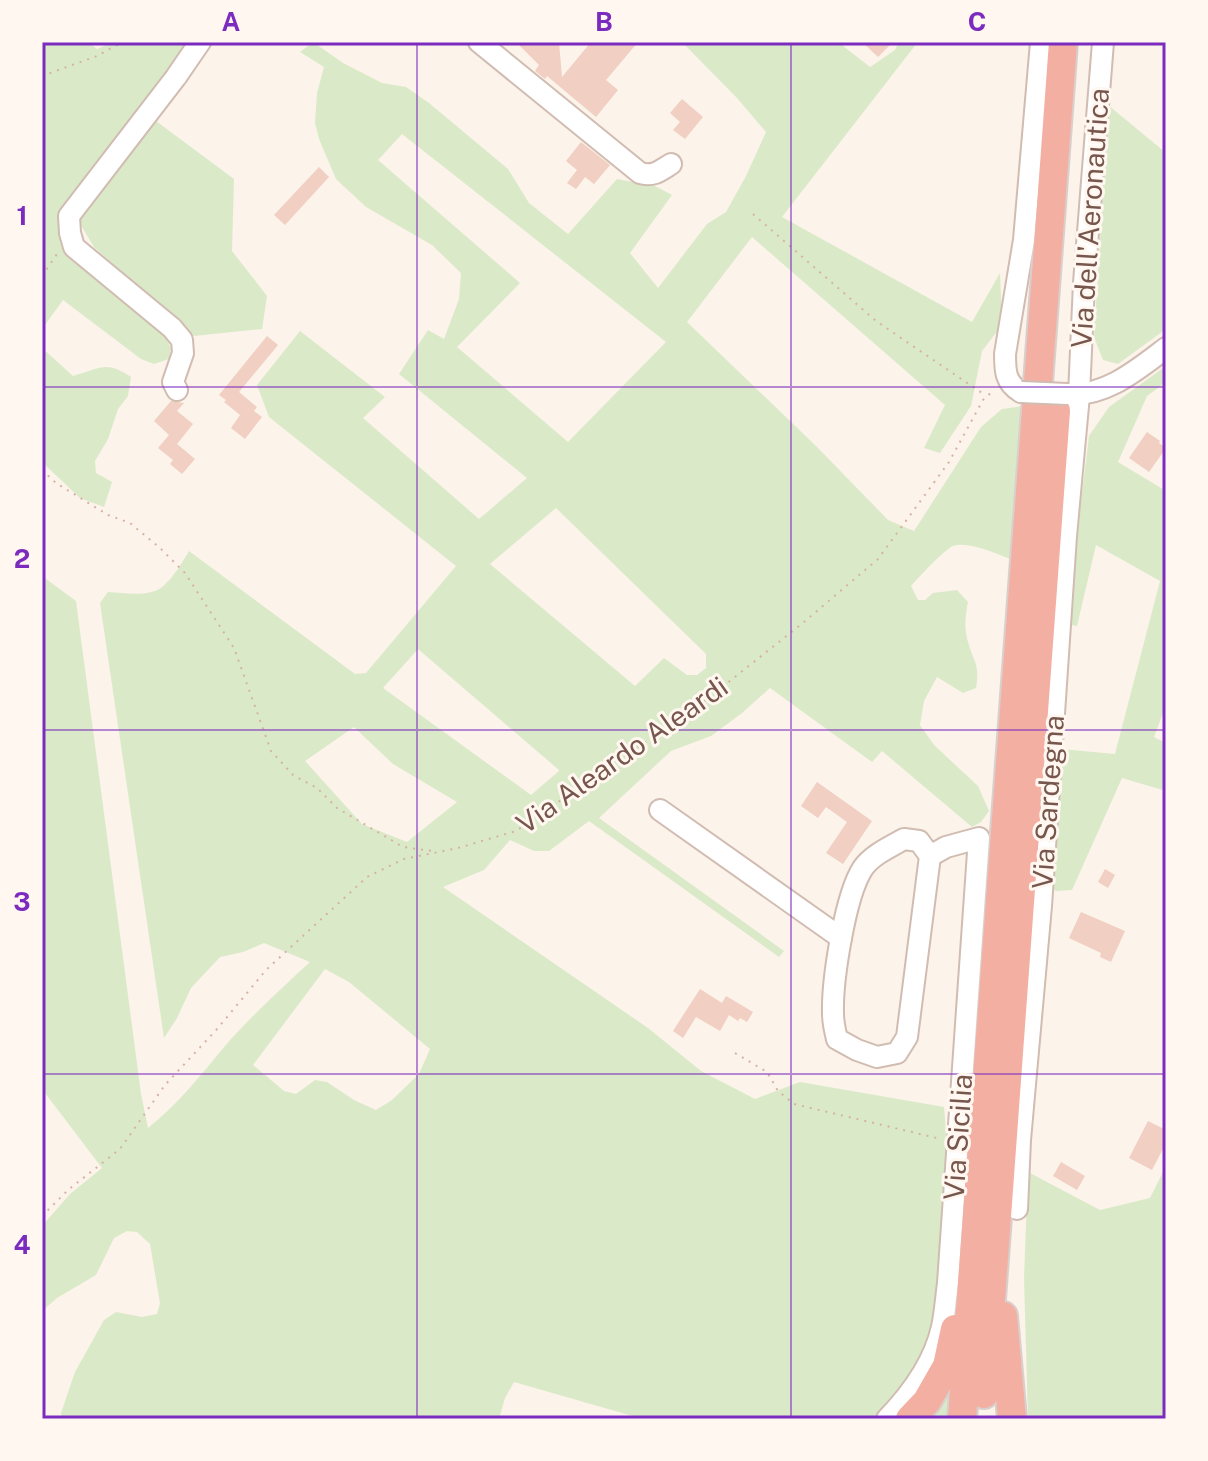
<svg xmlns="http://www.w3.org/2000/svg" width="1208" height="1461" viewBox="0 0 1208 1461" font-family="'Public Sans',sans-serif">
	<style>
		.green { fill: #daeac8; fill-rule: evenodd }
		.building { fill: #f1cfc2 }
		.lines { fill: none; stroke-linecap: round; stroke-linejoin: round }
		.minor-casing { stroke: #d1bcb2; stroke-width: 24 }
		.highway-casing { stroke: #d9d0cd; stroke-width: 32 }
		.path { stroke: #d6b2a5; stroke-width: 2; stroke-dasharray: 2 6; stroke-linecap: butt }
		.minor { stroke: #fff; stroke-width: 20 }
		.highway { stroke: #f4afa3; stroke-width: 28 }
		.minor-bridge-casing { stroke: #d1bcb2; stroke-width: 24; stroke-linecap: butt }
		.minor-bridge { stroke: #fff; stroke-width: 20 }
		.grid { fill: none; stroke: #7b2cbf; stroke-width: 2; stroke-opacity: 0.55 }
		.labels { text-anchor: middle; stroke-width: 6; stroke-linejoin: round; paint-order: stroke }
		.street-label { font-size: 28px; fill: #77574d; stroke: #fff7f0 }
		.neatline { fill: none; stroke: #7b2cbf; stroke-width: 3 }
		.grid-label { font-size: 26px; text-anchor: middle; font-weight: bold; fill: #7b2cbf }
	</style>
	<rect width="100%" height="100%" fill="#fcf3ea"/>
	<g class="green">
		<polygon points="42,42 88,42 97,49 113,42 196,42 152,118 234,179 232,251 267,296 262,329 194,336 94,247 79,222 62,219 164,334 171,348 169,359 154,364 141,359 63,300 42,329"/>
		<path d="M 313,42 L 343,63 L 382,83 L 406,87 L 429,103 L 508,169 L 529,203 L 568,234 L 617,179 L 655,186 L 672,195 L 630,253 L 658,288 L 707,224 L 726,212 L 746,176 L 766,132 L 737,98 L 682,42 L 838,42 L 870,67 L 895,50 L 899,42 L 917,43 L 782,217 L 972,322 L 1000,273 L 1002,325 L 982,351 L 971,406 L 940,453 L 924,448 L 945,405 L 752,237 L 687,322 L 816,446 L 888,520 L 914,531 L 981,427 L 1002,409 L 1024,406 L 1016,561 C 1001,556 969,540 953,546 C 944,550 918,578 911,586 L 918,600 L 925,600 L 933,593 L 957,590 L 968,602 C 965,616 964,629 968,642 C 974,664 980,663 976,688 L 963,693 L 937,677 L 924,701 L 920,725 L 934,745 L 978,786 L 989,811 L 981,822 L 972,827 L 882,751 L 872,762 L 770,688 L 742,713 L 711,736 L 671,751 L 599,818 L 784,951 L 779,957 L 589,821 L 549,851 L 534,851 L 510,840 L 484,870 L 443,887 L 648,1028 L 701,1071 L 755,1099 L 800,1082 L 944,1107 L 949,1169 L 939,1297 L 928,1345 L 915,1372 L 889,1405 L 870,1419 L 643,1419 L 514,1382 L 505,1398 L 499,1419 L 62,1419 L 61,1413 L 75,1372 L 104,1320 L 116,1312 L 142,1317 L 157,1314 L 160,1303 L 150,1244 L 137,1232 L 127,1231 L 114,1238 L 96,1275 L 57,1298 L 42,1311 L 42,1226 L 70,1194 L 102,1168 L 42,1089 L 42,576 L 76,601 L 141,1094 L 148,1128 C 178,1104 201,1075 225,1046 C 251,1016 281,989 310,962 L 264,943 L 243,952 L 220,957 L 191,988 L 177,1018 L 164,1038 L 100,603 L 108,592 C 123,593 141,596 155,591 C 168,587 182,563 189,551 L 355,674 L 366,673 L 456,566 L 269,417 L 257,385 L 300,331 L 385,397 L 363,418 L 479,519 L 527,478 L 399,374 L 428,330 L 444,339 L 459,299 L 461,273 L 432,245 L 366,207 L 336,179 L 319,139 L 315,123 L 317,93 L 324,67 L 300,52 ZM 402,134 L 666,342 L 568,442 L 457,347 L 520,283 L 378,160 ZM 556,508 L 706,654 L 706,668 L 697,675 L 687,675 L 664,658 L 635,686 L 490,564 ZM 418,649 L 559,770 L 559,771 L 531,795 L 383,688 ZM 354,727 L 393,764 L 457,802 L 407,842 L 362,824 L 305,761 ZM 325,969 L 349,982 L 430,1049 L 419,1074 L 392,1100 L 376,1110 L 354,1100 L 327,1082 L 315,1080 L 296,1094 L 284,1091 L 253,1065 Z"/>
		<polygon points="1108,105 1166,153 1166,329 1118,364 1103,360 1094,337"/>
		<path d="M 42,348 L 73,376 C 101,368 106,360 131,377 L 128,396 L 118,409 L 108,439 L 95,461 L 96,473 L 112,482 L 104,507 L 80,498 L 42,462 Z"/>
		<polygon points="1166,366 1166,382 1147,396 1118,462 1166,491 1166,705 1154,737 1166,743 1166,791 1122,778 1072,890 1056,891 1041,880 1051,748 1115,754 1160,581 1096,545 1077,626 1066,624 1089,436 1109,407"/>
		<polygon points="1166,1166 1166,1419 1028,1419 1024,1278 1028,1172 1100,1210 1150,1198"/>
		<polygon points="954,1375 950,1419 920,1419"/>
	</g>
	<g class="building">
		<polygon points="516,42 559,42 562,77 591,42 638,42 606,80 618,90 596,117 547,76 545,79 535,71 539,65"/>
		<polygon points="862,42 893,42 878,57"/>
		<polygon points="682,99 703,117 685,139 673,130 680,122 670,113"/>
		<polygon points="581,142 610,165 594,184 585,177 576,189 567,183 577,170 566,161"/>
		<polygon points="319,167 329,177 285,225 274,215"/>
		<polygon points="267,336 278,345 239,392 257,407 254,411 262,417 245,439 231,428 240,415 224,402 226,400 219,395"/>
		<polygon points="171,401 184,403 177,411 193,424 177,444 195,459 182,474 170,464 173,460 158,448 169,435 154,421"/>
		<polygon points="1147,432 1160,441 1159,443 1166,448 1149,472 1129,458"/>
		<polygon points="817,782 872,821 843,864 826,853 847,822 826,807 818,818 801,806"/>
		<polygon points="1105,869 1115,875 1108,888 1098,882"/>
		<polygon points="1081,912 1125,931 1111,962 1100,957 1101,953 1069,938"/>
		<polygon points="700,989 722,1003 726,996 753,1012 747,1022 740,1018 738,1021 729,1015 720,1031 696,1017 683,1038 673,1031"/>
		<polygon points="1148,1121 1166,1130 1166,1143 1152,1170 1129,1158"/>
		<polygon points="1061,1162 1085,1176 1077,1190 1053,1176"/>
	</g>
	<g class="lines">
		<g class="minor-casing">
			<g id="minor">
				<path d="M 479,42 L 640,173 C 653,177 660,171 671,164"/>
				<polyline points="177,390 173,382 183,353 182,340 172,328 74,247 70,233 69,216 176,77 200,42"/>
				<path d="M 1021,392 C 1005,383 1005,370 1005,354 L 1024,240 L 1041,42"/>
				<path d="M 1067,394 C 1105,397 1137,370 1166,348"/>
				<polyline points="660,810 841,938"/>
				<path d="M 904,839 L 919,841 L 930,856 L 907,1037 L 897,1053 L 877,1057 L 857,1050 L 837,1039 C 835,1031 833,1022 833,1014 C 832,981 845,895 863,868 C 872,855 890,847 904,839 Z"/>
				<polyline points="1017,1209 1020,1140 1041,906 1066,536 1079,395 1084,283 1103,42"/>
				<path d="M 887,1419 C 912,1393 934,1363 942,1327 C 945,1313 946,1298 948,1283 L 979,838 L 946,847 L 930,856"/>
			</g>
		</g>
		<g class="highway-casing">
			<g id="highway">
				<polyline points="1003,1316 1012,1419"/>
				<polyline points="984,1394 1056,411"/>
				<polyline points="910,1419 927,1401 947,1366 955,1329"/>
				<polyline points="962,1419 1063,42"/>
			</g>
		</g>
		<g class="path">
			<polyline points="42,76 97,56 122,42"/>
			<polyline points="753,214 876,321 985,395"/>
			<polyline points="42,276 57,254"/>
			<polyline points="42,470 56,483 108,515 130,523 160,548 185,573 234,648 271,751 293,775 317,788 337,808 403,847 432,851"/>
			<polyline points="735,1053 767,1072 778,1091 794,1104 941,1139"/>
			<polyline points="42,1216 68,1190 120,1149 165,1085 218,1028 266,970 367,877 404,859 458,848 516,831 701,704 804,622 878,559 949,462 983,400 994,390"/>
		</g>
		<use href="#minor" class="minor"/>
		<use href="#highway" class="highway"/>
		<g class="minor-bridge-casing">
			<polyline id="minor-bridge" points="1021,392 1067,394"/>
		</g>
		<use href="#minor-bridge" class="minor-bridge"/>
	</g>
	<path class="grid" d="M 417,42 L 417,1419M 791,42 L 791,1419M 42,387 L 1166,387M 42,730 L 1166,730M 42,1074 L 1166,1074"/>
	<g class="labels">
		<g class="street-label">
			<text transform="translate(1090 218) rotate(-86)" y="10">Via dell'Aeronautica</text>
			<text transform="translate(622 755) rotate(-35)" y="10">Via Aleardo Aleardi</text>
			<text transform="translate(1048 802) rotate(-86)" y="10">Via Sardegna</text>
			<text transform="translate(958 1137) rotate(-86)" y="10">Via Sicilia</text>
		</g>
	</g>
	<rect width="1208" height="1461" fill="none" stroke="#fff7f0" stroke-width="88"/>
	<rect x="44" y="44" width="1120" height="1373" class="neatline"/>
	<g class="grid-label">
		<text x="231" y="31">A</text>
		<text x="604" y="31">B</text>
		<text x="977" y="31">C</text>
		<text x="22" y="225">1</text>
		<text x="22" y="568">2</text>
		<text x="22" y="911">3</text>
		<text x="22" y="1254">4</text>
	</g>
</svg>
